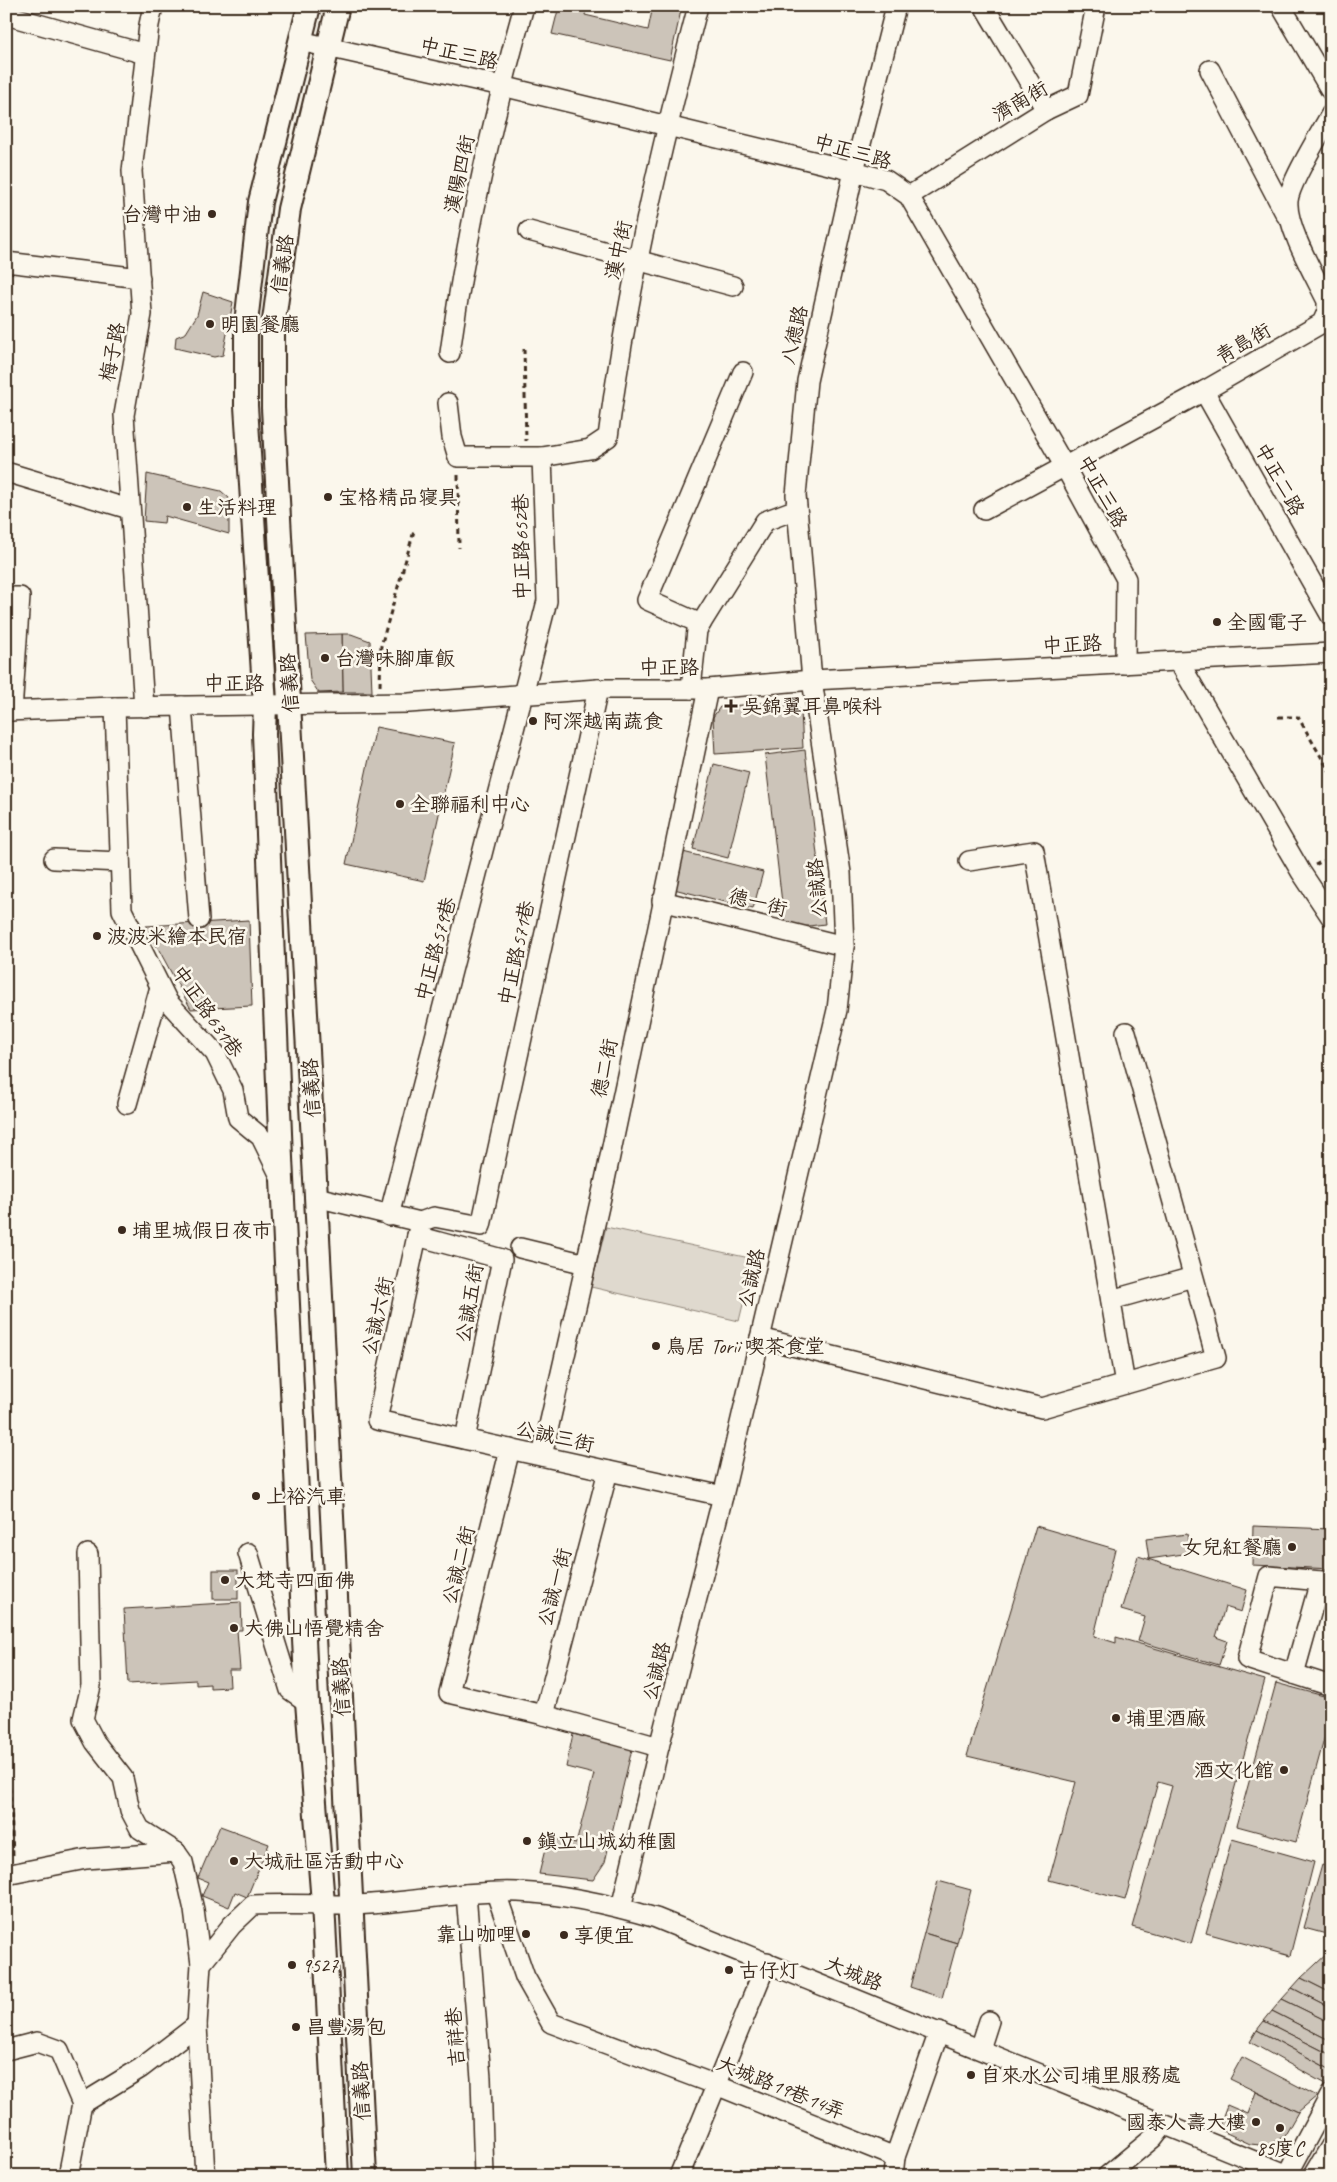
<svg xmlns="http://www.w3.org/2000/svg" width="1337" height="2182" viewBox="0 0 1337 2182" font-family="Caveat,'LXGW WenKai TC',sans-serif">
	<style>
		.green { fill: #dfd9ce; stroke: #8d8276 }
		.building { fill: #ccc4b9; stroke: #3b2a1e }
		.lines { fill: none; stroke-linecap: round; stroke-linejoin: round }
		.minor-casing { stroke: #3b2a1e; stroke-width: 22 }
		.major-casing { stroke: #3b2a1e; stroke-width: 26 }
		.path { stroke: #3b2a1e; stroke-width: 3; stroke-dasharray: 5 4; stroke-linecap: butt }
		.minor { stroke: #fbf7ec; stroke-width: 19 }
		.major { stroke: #fbf7ec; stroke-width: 22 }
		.poi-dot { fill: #3b2a1e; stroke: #fbf7ec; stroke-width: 2 }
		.labels { text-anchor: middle; stroke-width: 5; stroke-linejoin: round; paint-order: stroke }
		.street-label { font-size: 20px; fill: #3b2a1e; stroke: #fbf7ec }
		.poi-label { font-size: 20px; fill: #3b2a1e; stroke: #fbf7ec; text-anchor: start }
	</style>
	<rect width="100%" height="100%" fill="#fbf7ec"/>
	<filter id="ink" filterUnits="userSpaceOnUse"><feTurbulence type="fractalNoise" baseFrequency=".02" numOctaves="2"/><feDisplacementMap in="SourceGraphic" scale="10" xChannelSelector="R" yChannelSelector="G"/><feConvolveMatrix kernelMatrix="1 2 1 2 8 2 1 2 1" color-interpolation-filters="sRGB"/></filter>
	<g filter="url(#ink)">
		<polygon class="green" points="606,1227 754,1259 739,1321 591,1287"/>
		<g class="building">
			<polygon points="559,6 587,6 585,15 648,30 653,6 682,6 670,60 552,34"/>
			<polygon points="203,292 233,302 223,355 214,357 175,348 176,337 186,333 197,315"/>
			<polygon points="147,474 221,491 229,498 229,534 165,516 164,523 144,521"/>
			<polygon points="342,634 351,634 370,641 372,692 343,692"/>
			<polygon points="342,634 343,692 319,693 310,680 306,635"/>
			<polygon points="783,701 793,704 801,711 803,748 715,754 713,717 720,707"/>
			<polygon points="376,727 455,743 424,881 346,864"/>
			<polygon points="805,750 825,924 785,929 765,755"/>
			<polygon points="714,764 749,773 728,858 693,849"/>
			<polygon points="679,851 763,872 753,909 670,888"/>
			<polygon points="249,920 252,1006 191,1009 146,926"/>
			<polygon points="1036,1526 1115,1549 1094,1636 1116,1643 1116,1637 1265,1680 1191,1944 1132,1927 1172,1786 1158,1782 1125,1900 1049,1880 1076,1782 967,1756"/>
			<polygon points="1253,1526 1331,1529 1331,1569 1252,1565"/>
			<polygon points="1187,1534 1190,1553 1149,1559 1146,1539"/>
			<polygon points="1138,1556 1247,1590 1241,1612 1225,1607 1216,1637 1227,1641 1219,1665 1138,1641 1145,1617 1121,1610"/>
			<rect x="213" y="1570" width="25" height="29"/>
			<polygon points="241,1602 242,1630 237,1630 240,1670 229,1670 230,1687 210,1688 210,1684 196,1685 196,1680 128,1684 124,1609"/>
			<polygon points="1276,1683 1331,1698 1331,1714 1296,1842 1237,1826"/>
			<polygon points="573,1734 632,1749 605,1862 593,1880 539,1874 548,1837 576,1844 594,1774 566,1767"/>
			<polygon points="220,1826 269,1844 247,1897 235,1892 229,1907 202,1896 208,1882 198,1878"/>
			<polygon points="1232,1839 1314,1862 1290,1956 1206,1933"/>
			<polygon points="1322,1865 1331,1868 1330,1935 1304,1928"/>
			<polygon points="938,1881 971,1890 957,1943 924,1933"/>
			<polygon points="924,1933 957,1943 942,1998 910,1987"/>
			<polygon points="1331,1950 1331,1993 1301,1978"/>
			<polygon points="1301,1978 1331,1993 1331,2008 1292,1988"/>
			<polygon points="1292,1988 1331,2008 1331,2023 1282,1999"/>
			<polygon points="1282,1999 1331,2023 1331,2041 1272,2011"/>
			<polygon points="1272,2011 1331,2041 1331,2055 1264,2021"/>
			<polygon points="1264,2021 1331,2055 1331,2070 1257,2030"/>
			<polygon points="1257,2030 1331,2070 1331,2076 1325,2084 1250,2042"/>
			<polygon points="1242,2057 1317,2096 1298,2112 1230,2079"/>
			<polygon points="1256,2092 1298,2112 1285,2135 1270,2146 1250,2144 1218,2129 1227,2105 1248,2114"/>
		</g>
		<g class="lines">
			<g class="minor-casing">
				<g id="minor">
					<polyline points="984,6 1046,110"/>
					<polyline points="1281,6 1331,91"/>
					<polyline points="6,15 145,54"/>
					<polyline points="300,41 502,86 854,171 886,180 909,196 1065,467 1126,579 1125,664"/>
					<polyline points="1210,70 1286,215"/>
					<polyline points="909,196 1046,110 1078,95 1096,6"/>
					<polyline points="529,231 733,286"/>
					<polyline points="6,262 140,278"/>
					<path d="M 450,353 C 466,236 492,120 524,6"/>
					<polyline points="1204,391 1331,616"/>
					<path d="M 448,403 L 452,437 L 458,457 L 542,457 L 590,449 L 608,437 C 627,291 661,148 698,6"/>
					<polyline points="6,472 129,509"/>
					<path d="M 984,510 L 1204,391 L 1322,323 L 1327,312 L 1327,301 C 1315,276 1286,227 1288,201 C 1289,184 1321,132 1331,114"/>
					<polyline points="6,597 20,597 12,711"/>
					<polyline points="701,624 647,600 743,372"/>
					<polyline points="1179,662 1301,872 1331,917"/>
					<polyline points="691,689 697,630 765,521 797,509"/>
					<polyline points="182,706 199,919"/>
					<polyline points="115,707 122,910 168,1002 215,1053 233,1090 238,1118 261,1137 281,1178"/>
					<polyline points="144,707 124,415 142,314 132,171 149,25 153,6"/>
					<polyline points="6,711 115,707 409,703 598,689 708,689 812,680 1331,653"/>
					<polyline points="54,859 120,862"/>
					<polyline points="969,861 1034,851 1125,1384"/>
					<polyline points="662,901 844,946"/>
					<polyline points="127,1104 160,987"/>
					<polyline points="316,1197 420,1222 434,1217 481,1226 598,689"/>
					<polyline points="389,1216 547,601 542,457"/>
					<polyline points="420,1222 377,1420 723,1496"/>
					<polyline points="417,1236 502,1259 465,1439"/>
					<polyline points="520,1248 586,1264"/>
					<polyline points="1111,1300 1193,1277"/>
					<polyline points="760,1338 1042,1408 1216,1358 1126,1032"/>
					<polyline points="510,1449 449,1693 544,1715 659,1747"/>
					<polyline points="542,1456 605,1180 708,689"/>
					<polyline points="248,1553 290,1690 307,1702"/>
					<polyline points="88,1554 91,1686 83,1719 95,1742 123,1778 130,1810 140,1829 176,1852 183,1862 194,1910 201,1964"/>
					<polyline points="1331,1582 1269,1576 1247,1659 1331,1686"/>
					<polyline points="1294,1674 1320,1581"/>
					<polyline points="544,1715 608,1471"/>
					<polyline points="6,1875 86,1859 176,1852"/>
					<polyline points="496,1893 525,1977 551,2023 716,2085 895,2157 939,2032"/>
					<polyline points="466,1894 481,2078 484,2176"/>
					<polyline points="621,1908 659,1747 723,1496 837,1010 844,946 841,873 812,680 796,495 807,381 854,171 896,6"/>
					<polyline points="980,2049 989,2021"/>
					<polyline points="6,2050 37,2042 59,2050 82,2104 68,2176"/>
					<polyline points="82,2104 141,2068 197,2025"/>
					<path d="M 205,2176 L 197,2025 L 201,1964 L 232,1925 L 253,1905 C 286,1904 319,1905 352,1905 C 407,1904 463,1890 518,1892 C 565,1894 612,1905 656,1918 L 1291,2176"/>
					<polyline points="679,2176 767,1962"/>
					<polyline points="893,2176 895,2157"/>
					<polyline points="1107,2176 1153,2138 1163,2125"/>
					<polyline points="1287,2176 1331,2094"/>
					<polyline points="1313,2176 1331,2146"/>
				</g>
			</g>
			<g class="major-casing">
				<g id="major">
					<polyline points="309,6 260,202 246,323 246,406 265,705 264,734 281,1158 307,1702 323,1903 337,2176"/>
					<polyline points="338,6 289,209 273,328 273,408 316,1197 365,2176"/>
				</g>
			</g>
			<g class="path">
				<polyline points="524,349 526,441"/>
				<polyline points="458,475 459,548"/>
				<polyline points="380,686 381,646 414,531"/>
				<polyline points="1278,717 1298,717 1331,774"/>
				<polyline points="1315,865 1331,857"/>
				<polyline points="6,1779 10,1790 13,1855"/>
			</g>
			<use href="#minor" class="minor"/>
			<use href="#major" class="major"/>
		</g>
	</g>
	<g class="poi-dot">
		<circle cx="212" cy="214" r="5"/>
		<circle cx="210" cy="324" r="5"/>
		<circle cx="328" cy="497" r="5"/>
		<circle cx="187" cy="507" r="5"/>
		<circle cx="1217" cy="622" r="5"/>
		<circle cx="325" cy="658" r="5"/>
		<path d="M728.5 698.5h5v5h5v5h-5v5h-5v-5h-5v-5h5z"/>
		<circle cx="533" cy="721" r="5"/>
		<circle cx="400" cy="804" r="5"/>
		<circle cx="97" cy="936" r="5"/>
		<circle cx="122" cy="1230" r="5"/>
		<circle cx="656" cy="1346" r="5"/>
		<circle cx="256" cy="1496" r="5"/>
		<circle cx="1292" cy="1547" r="5"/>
		<circle cx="225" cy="1580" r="5"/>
		<circle cx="234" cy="1628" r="5"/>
		<circle cx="1116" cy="1718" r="5"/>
		<circle cx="1284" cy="1770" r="5"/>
		<circle cx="527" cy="1841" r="5"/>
		<circle cx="234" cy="1861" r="5"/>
		<circle cx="526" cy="1934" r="5"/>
		<circle cx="564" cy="1935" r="5"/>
		<circle cx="292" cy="1965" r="5"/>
		<circle cx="729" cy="1970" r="5"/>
		<circle cx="296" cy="2027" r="5"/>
		<circle cx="971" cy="2075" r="5"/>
		<circle cx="1256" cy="2122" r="5"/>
		<circle cx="1280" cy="2128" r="5"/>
	</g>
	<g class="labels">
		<g class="street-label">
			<text transform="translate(459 53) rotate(13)" y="7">中正三路</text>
			<text transform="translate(1020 101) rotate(-30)" y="7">濟南街</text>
			<text transform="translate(853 151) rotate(16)" y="7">中正三路</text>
			<text transform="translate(459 174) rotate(-78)" y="7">漢陽四街</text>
			<text transform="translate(618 250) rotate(-77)" y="7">漢中街</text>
			<text transform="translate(282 264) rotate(-82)" y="7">信義路</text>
			<text transform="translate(794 335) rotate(-77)" y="7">八德路</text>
			<text transform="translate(1243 343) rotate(-30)" y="7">青島街</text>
			<text transform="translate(112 352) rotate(-79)" y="7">梅子路</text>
			<text transform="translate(1280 479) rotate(61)" y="7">中正二路</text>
			<text transform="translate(1103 491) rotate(61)" y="7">中正三路</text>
			<text transform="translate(521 547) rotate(-91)" y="7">中正路652巷</text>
			<text transform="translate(1072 644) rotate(-3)" y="7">中正路</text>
			<text x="669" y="674">中正路</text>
			<text x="234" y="690">中正路</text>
			<text transform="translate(289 683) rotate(-94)" y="7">信義路</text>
			<text transform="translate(817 888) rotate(-95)" y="7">公誠路</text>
			<text transform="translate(758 902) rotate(14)" y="7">德一街</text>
			<text transform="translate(435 949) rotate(-75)" y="7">中正路579巷</text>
			<text transform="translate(516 953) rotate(-78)" y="7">中正路571巷</text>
			<text transform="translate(208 1011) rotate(55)" y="7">中正路631巷</text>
			<text transform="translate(604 1068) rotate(-78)" y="7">德二街</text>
			<text transform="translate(311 1088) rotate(-93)" y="7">信義路</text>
			<text transform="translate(751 1278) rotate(-77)" y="7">公誠路</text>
			<text transform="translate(469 1303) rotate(-80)" y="7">公誠五街</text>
			<text transform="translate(377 1316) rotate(-77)" y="7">公誠六街</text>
			<text transform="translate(555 1436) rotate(13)" y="7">公誠三街</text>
			<text transform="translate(458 1565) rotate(-76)" y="7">公誠二街</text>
			<text transform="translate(554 1587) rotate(-75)" y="7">公誠一街</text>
			<text transform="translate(656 1671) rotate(-76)" y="7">公誠路</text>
			<text transform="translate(341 1687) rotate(-93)" y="7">信義路</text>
			<text transform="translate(854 1973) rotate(22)" y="7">大城路</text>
			<text transform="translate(455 2037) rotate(-94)" y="7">吉祥巷</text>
			<text transform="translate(781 2087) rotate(22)" y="7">大城路19巷14弄</text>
			<text transform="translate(361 2091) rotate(-93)" y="7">信義路</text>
		</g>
		<g class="poi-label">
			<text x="202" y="221" text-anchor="end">台灣中油</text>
			<text x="220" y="331">明園餐廳</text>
			<text x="338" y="504">宝格精品寝具</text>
			<text x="197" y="514">生活料理</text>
			<text x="1227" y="629">全國電子</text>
			<text x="335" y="665">台灣味腳庫飯</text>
			<text x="742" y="713">吳錦翼耳鼻喉科</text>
			<text x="543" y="728">阿深越南蔬食</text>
			<text x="410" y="811">全聯福利中心</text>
			<text x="107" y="943">波波米繪本民宿</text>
			<text x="132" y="1237">埔里城假日夜市</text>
			<text x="666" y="1353">鳥居 Torii 喫茶食堂</text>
			<text x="266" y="1503">上裕汽車</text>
			<text x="1282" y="1554" text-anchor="end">女兒紅餐廳</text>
			<text x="235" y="1587">大梵寺四面佛</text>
			<text x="244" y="1635">大佛山悟覺精舍</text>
			<text x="1126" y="1725">埔里酒廠</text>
			<text x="1274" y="1777" text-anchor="end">酒文化館</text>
			<text x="537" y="1848">鎮立山城幼稚園</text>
			<text x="244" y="1868">大城社區活動中心</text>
			<text x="516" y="1941" text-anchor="end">靠山咖哩</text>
			<text x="574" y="1942">享便宜</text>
			<text x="302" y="1972">9527</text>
			<text x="739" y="1977">古仔灯</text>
			<text x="306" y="2034">昌豐湯包</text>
			<text x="981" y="2082">自來水公司埔里服務處</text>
			<text x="1246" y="2129" text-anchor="end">國泰人壽大樓</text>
			<text x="1280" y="2155" text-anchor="middle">85度C</text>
		</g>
	</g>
	<rect width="1337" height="2182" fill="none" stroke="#fbf7ec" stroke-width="25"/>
	<rect x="12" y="12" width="1312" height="2157" fill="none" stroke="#3b2a1e" stroke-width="2" filter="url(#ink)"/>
</svg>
